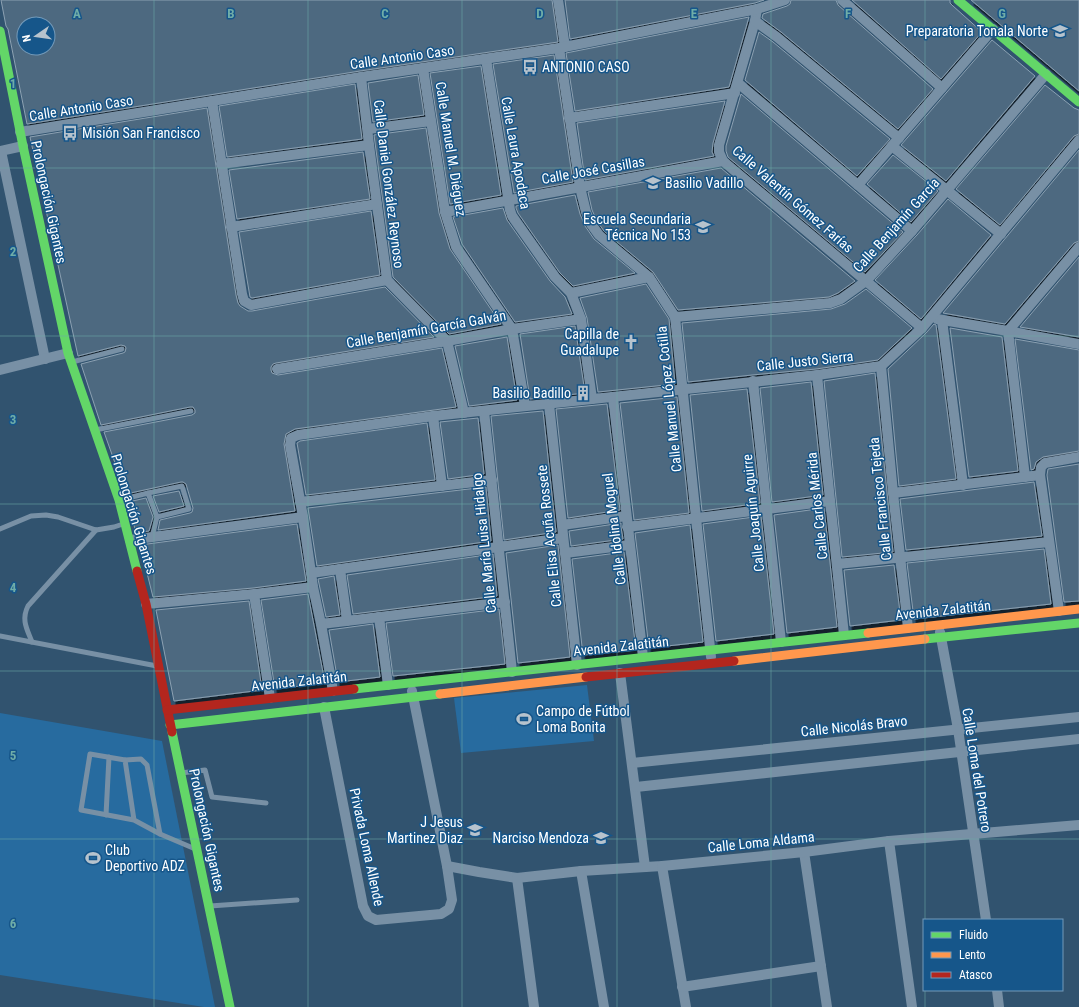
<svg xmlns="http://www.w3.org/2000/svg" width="1079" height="1007" viewBox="0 0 1079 1007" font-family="'Roboto Condensed',sans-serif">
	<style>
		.green { fill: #276b9f }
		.building { fill: #4d6980; stroke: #8ca1b2; fill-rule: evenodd; filter: url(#shadow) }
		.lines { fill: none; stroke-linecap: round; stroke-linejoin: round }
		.lane { stroke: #7890a5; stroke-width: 5 }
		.street { stroke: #7890a5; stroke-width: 10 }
		.fast { stroke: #63d668; stroke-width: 9 }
		.slow { stroke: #ff974d; stroke-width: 9 }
		.jam { stroke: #b3261e; stroke-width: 9 }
		.grid { fill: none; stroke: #6fada8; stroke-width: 1; stroke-opacity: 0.55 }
		.labels { text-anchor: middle; stroke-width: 3; stroke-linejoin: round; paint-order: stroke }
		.poi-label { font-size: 14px; fill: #fff; stroke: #16568a; text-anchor: end }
		.street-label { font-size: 14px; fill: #fff; stroke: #16568a }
		.grid-label { font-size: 13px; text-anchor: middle; font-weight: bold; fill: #6fada8; stroke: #16568a; stroke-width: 3; stroke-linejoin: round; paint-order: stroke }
	</style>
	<defs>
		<filter id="shadow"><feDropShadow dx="2.5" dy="4.5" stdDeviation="0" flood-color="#0009"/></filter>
	</defs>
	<rect width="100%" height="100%" fill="#31536f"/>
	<g class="green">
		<polygon points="587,685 594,741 461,753 454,698"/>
		<polygon points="0,713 162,741 215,1007 204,1007 0,975"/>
	</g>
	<g class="building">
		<path d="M 1,0 L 552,0 L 558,42 L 360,71 L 27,124 L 8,29 L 6,26 ZM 24,24 L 48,24 L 48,48 L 24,48 Z"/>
		<polygon points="565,0 764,0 755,3 570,39"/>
		<polygon points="791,0 836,0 838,5 933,89 898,129 781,32 762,18 763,14 787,6 790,4"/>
		<polygon points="852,0 950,0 950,3 953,6 982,32 941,79"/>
		<polygon points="971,0 1079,0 1079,91"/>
		<polygon points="749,17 729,87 575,111 566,53"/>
		<polygon points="759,32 773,42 890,139 857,176 745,80"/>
		<polygon points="992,40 1035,76 946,181 901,145"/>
		<polygon points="554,55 573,182 514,193 493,64"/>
		<polygon points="481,66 501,195 450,204 430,73"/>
		<polygon points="418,75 424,115 373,122 368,83"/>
		<polygon points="355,84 362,139 227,157 219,106"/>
		<polygon points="1045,85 1074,108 1079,110 1079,134 1074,136 1000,225 956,189"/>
		<polygon points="741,94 903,232 865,272 728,157 726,151 726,146"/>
		<polygon points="725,101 713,143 712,152 714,156 585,180 577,123"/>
		<polygon points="207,108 236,295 238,303 240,306 248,311 252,311 385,287 434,337 276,363 273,364 271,367 271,370 272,373 278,375 442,348 456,407 295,429 286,434 284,444 295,511 158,530 160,520 190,513 192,512 193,508 186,484 183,482 181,482 126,494 104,432 192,415 195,413 195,410 193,407 190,407 101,425 81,364 123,353 125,352 126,348 125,346 121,345 78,356 30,137"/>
		<polygon points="426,128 439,213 450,249 501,324 449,334 393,277 374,135"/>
		<polygon points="1079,150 1079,241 1074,243 1005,324 943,313"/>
		<polygon points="363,152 370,199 237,219 229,170"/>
		<polygon points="893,155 938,191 911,222 867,184"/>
		<polygon points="721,168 855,281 838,293 829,297 678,310 653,272 604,231 597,221 592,210 588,192"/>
		<polygon points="575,195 580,214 585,226 594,239 635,273 573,286 560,273 518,213 516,208 516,206"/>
		<polygon points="948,199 991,235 921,319 875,280 917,235"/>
		<polygon points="503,208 507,220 550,281 565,297 572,314 515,322 462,244 453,217"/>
		<polygon points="371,211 380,275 252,298 250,297 239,232"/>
		<polygon points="1079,257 1079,337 1020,327"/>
		<polygon points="646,284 669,319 675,384 598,392 587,318 580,298"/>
		<polygon points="866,289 912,328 878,360 816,369 752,375 688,382 682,323 831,309 845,304"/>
		<polygon points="934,324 936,325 956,479 899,486 888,369 926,333"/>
		<polygon points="575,326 585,393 530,399 520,334"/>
		<polygon points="950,328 1002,337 1018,471 969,477"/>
		<polygon points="507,337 517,400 469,406 455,346"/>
		<polygon points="1015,339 1079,350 1079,451 1043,457 1036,462 1034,469 1031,470"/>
		<polygon points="875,373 893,552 842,557 824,381"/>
		<polygon points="811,382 823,495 772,502 760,388"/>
		<polygon points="747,389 760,503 702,511 690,395"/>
		<polygon points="677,397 689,513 634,520 620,403"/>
		<polygon points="607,404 620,510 568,518 556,409"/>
		<polygon points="543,411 556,532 504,540 491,416"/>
		<polygon points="478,418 484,474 448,479 440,422"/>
		<polygon points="427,423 435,480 306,495 297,443 300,441"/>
		<polygon points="1079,464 1079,601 1064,602 1047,475 1048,469"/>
		<polygon points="1034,482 1042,536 906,550 900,499"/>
		<polygon points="486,487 491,541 317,566 308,508"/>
		<polygon points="179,491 184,506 159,512 153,496"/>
		<polygon points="146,498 153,517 149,531 136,533 128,502"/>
		<polygon points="824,508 837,627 787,633 774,515"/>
		<polygon points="761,516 774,634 716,641 703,524"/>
		<polygon points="621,523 621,527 623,539 571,546 569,531"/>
		<polygon points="297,524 306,581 253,588 153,597 140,545"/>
		<polygon points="690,525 703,642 649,648 635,533"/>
		<polygon points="558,545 570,657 518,663 506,553"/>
		<polygon points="1044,549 1051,604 914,619 907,563"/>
		<polygon points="624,552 636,650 583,655 572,559"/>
		<polygon points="493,554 497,596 353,614 347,575"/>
		<polygon points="894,565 901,620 850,626 844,570"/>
		<polygon points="334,576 340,615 326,617 318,579"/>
		<polygon points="308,594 325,683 275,689 261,600"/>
		<polygon points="249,601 262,690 174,701 156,610"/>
		<polygon points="499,609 505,664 393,676 386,623"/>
		<polygon points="373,624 380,677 338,682 329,630"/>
	</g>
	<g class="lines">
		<g class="lane">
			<polyline points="72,362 122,349"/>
			<polyline points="95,430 191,411"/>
			<polyline points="148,493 182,486 189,509 157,517"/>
			<polyline points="120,500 148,493 157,517 152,537"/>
			<polyline points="0,529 31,516 46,515 58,517 96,530 114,527 123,524"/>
			<polyline points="0,636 157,666"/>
			<path d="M 32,642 C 27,629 21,620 28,606 L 96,530"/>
			<polyline points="125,760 141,759 147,765 160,834"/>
			<polyline points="181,773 205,770 212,797 266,803"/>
			<polyline points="106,815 109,757"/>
			<polyline points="134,820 81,810 90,754 125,760 134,820 160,834 193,848"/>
			<polyline points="210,906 297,900"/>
		</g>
		<g class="street">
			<polyline points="558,0 565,47"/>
			<polyline points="842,0 942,88"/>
			<polyline points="757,9 755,21 719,145 719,152 723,161 922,328"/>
			<polyline points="755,21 777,37 899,138"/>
			<polyline points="559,48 580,187 586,212 591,224 599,235 649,277 675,317 696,518 711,657"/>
			<polyline points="486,59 510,210 512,216 555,277 571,293 581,319 592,399"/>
			<polyline points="423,68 445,212 456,247 512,329 525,406"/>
			<polyline points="361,77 369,145 387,280 447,341 464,413"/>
			<polyline points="738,83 912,231"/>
			<polyline points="212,101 242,294 244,301 251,305 387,280"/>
			<polyline points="569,118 735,93"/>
			<polyline points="368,129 431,121"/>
			<polyline points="20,132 361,77 559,48 757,9 785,0"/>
			<polyline points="892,146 1001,234"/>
			<polyline points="0,151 23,146"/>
			<polyline points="1,151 45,359"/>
			<polyline points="221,164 369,145"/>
			<polyline points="858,185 993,29"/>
			<polyline points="445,212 723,161"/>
			<polyline points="231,227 377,204"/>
			<polyline points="571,293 649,277"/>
			<polyline points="675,317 830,303 841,299 866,281 912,231 1046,74"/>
			<polyline points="937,319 1008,331 1079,344"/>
			<polyline points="942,320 963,485"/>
			<polyline points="881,366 893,493 908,628"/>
			<polyline points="277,369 447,341 512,329 581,319"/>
			<polyline points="0,370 68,353"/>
			<polyline points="817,375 844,635"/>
			<polyline points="753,381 781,642"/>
			<polyline points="613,397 643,657"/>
			<polyline points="549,404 577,665"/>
			<polyline points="484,411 512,672"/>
			<polyline points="433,416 442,486"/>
			<polyline points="1025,477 1008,331 1079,247"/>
			<polyline points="893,493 1040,475"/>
			<polyline points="300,502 492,480"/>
			<polyline points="562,525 626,516"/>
			<polyline points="627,527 830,501"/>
			<polyline points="130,540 303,517"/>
			<polyline points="565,553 629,545"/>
			<polyline points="837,564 1049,542"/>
			<polyline points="340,569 347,621"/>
			<polyline points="311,573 563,538"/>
			<polyline points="254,594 270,698"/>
			<polyline points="146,604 254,594 313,587"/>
			<polyline points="1059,611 1040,475 1041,467 1045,463 1079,457"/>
			<polyline points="379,617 388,685"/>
			<polyline points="321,624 505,602"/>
			<polyline points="940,632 958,729 986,920"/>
			<polyline points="620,673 645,867"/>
			<polyline points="333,691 321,624 313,587 303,517 290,445 291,438 298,435 433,416 817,375 881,366 922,328 1079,140"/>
			<polyline points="324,707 363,906 368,916 376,920 441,914 449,909 452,900 447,866 412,691"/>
			<polyline points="632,763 1079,717"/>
			<polyline points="636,787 1079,739"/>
			<polyline points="889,841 912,1007"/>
			<polyline points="804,852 827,1007"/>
			<polyline points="447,866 479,872 517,878 581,871 662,866 804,852 889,841 1079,825"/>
			<polyline points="662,866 686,1007"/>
			<polyline points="581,871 604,1007"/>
			<polyline points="517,878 534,1007"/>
			<polyline points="682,987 821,966"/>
			<polyline points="997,990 999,1007"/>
		</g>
		<g class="fast">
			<polyline points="958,0 1079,102"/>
			<polyline points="0,31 23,146 68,353 119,500 137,571"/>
			<polyline points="925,639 1079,623"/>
			<polyline points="354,689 868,633"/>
			<polyline points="170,725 440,694"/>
			<polyline points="172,732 230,1007"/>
		</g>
		<g class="slow">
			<polyline points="868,633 1079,609"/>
			<polyline points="734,661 925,639"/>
			<polyline points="440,694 586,677"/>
		</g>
		<g class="jam">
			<polyline points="137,571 146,604 172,732"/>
			<polyline points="586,677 734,661"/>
			<polyline points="167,710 354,689"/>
		</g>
	</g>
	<path class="grid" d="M 154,0 L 154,1007M 308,0 L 308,1007M 462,0 L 462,1007M 617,0 L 617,1007M 771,0 L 771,1007M 925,0 L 925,920M 0,168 L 1079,168M 0,336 L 1079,336M 0,504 L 1079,504M 0,671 L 1079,671M 0,839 L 1079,839M 925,990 L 925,1007"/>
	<defs>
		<g id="university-bare" transform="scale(1.2)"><path d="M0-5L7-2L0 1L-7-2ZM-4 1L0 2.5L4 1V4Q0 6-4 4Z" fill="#b7c3cd" stroke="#16568a" stroke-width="2.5" paint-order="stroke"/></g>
		<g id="bus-bare" transform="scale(1.2)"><path d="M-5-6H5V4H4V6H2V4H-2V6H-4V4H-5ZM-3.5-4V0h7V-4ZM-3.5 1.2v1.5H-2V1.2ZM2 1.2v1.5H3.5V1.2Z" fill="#b7c3cd" stroke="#16568a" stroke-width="2.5" paint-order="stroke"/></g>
		<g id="school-bare" transform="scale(1.2)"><path d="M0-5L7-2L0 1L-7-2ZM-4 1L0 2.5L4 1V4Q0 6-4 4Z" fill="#b7c3cd" stroke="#16568a" stroke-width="2.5" paint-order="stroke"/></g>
		<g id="church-bare" transform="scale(1.2)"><path d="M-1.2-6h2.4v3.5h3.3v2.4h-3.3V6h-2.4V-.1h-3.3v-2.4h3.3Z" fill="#b7c3cd" stroke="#16568a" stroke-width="2.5" paint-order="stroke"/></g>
		<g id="building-bare" transform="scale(1.2)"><path d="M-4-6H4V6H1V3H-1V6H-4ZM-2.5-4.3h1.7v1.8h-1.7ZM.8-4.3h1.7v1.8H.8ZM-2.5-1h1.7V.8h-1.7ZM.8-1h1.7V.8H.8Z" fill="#b7c3cd" stroke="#16568a" stroke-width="2.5" paint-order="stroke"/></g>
		<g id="stadium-bare" transform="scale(1.2)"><path d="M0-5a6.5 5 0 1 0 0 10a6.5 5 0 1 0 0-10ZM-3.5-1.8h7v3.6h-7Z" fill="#b7c3cd" stroke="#16568a" stroke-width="2.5" paint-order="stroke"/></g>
	</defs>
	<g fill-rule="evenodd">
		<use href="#university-bare" x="1060" y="31"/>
		<use href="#bus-bare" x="530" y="67"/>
		<use href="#bus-bare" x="70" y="133"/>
		<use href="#school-bare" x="653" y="183"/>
		<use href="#school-bare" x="703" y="227"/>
		<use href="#church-bare" x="631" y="342"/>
		<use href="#building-bare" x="583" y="393"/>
		<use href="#stadium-bare" x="524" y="719"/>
		<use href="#school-bare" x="475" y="830"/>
		<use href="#school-bare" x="601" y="838"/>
		<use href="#stadium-bare" x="93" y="858"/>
	</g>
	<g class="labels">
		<g class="poi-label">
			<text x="1048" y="36">Preparatoria Tonala Norte</text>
			<text x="542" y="72" text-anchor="start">ANTONIO CASO</text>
			<text x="82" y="138" text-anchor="start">Misión San Francisco</text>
			<text x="665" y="188" text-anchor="start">Basilio Vadillo</text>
			<text x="691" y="224">Escuela Secundaria<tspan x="691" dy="16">Técnica No 153</tspan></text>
			<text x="619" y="339">Capilla de<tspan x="619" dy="16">Guadalupe</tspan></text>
			<text x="571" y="398">Basilio Badillo</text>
			<text x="536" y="716" text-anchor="start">Campo de Fútbol<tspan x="536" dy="16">Loma Bonita</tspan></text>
			<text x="463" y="827">J Jesus<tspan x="463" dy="16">Martinez Diaz</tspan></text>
			<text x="589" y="843">Narciso Mendoza</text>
			<text x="105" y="855" text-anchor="start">Club<tspan x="105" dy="16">Deportivo ADZ</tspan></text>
		</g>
		<g class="street-label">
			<text transform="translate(402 57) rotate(-8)" y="5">Calle Antonio Caso</text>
			<text transform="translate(81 108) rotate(-9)" y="5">Calle Antonio Caso</text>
			<text transform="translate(451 149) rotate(81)" y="5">Calle Manuel M. Diéguez</text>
			<text transform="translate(516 153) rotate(80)" y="5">Calle Laura Apodaca</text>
			<text transform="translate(593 170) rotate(-10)" y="5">Calle José Casillas</text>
			<text transform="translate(389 184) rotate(83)" y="5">Calle Daniel González Reynoso</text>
			<text transform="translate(793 199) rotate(41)" y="5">Calle Valentín Gómez Farías</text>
			<text transform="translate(49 202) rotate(78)" y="5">Prolongación Gigantes</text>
			<text transform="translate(896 225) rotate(-48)" y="5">Calle Benjamín García</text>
			<text transform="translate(426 329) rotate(-10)" y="5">Calle Benjamín García Galván</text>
			<text transform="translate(805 361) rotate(-6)" y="5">Calle Justo Sierra</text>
			<text transform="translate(669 399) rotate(-96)" y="5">Calle Manuel López Cotilla</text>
			<text transform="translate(880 499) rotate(-96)" y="5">Calle Francisco Tejeda</text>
			<text transform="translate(817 506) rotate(-96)" y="5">Calle Carlos Mérida</text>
			<text transform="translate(753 513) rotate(-96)" y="5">Calle Joaquín Aguirre</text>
			<text transform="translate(134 514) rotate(73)" y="5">Prolongación Gigantes</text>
			<text transform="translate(614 529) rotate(-97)" y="5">Calle Idolina Moguel</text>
			<text transform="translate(549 536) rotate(-96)" y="5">Calle Elisa Acuña Rossete</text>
			<text transform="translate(484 543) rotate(-96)" y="5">Calle María Luisa Hidalgo</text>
			<text transform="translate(943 610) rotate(-6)" y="5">Avenida Zalatitán</text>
			<text transform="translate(621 646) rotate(-6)" y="5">Avenida Zalatitán</text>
			<text transform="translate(299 681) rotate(-6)" y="5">Avenida Zalatitán</text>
			<text transform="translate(854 726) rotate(-6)" y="5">Calle Nicolás Bravo</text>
			<text transform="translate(977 770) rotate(81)" y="5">Calle Loma del Potrero</text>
			<text transform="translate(207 830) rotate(78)" y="5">Prolongación Gigantes</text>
			<text transform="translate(761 842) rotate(-6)" y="5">Calle Loma Aldama</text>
			<text transform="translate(367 847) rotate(78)" y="5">Privada Loma Allende</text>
		</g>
	</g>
	<g class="grid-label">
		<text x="77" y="18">A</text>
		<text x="231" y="18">B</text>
		<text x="385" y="18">C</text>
		<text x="540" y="18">D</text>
		<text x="694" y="18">E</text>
		<text x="848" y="18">F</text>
		<text x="1002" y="18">G</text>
		<text x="13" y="88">1</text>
		<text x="13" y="256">2</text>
		<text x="13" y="424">3</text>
		<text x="13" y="592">4</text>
		<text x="13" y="760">5</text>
		<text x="13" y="928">6</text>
	</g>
	<rect x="923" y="919" width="140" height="72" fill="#16568a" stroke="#739ab9"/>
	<rect x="931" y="932" width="20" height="6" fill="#63d668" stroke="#739ab9"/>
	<text x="959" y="939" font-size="12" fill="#ffffff">Fluido</text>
	<rect x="931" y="952" width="20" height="6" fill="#ff974d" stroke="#739ab9"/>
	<text x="959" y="959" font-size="12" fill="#ffffff">Lento</text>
	<rect x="931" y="972" width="20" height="6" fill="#b3261e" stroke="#739ab9"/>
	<text x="959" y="979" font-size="12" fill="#ffffff">Atasco</text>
	<g transform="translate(36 36) rotate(257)"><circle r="19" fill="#16568a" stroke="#739ab9"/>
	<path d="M0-3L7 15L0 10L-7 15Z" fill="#b7c3cd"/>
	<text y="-6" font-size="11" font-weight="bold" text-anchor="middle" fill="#ffffff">N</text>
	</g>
</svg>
